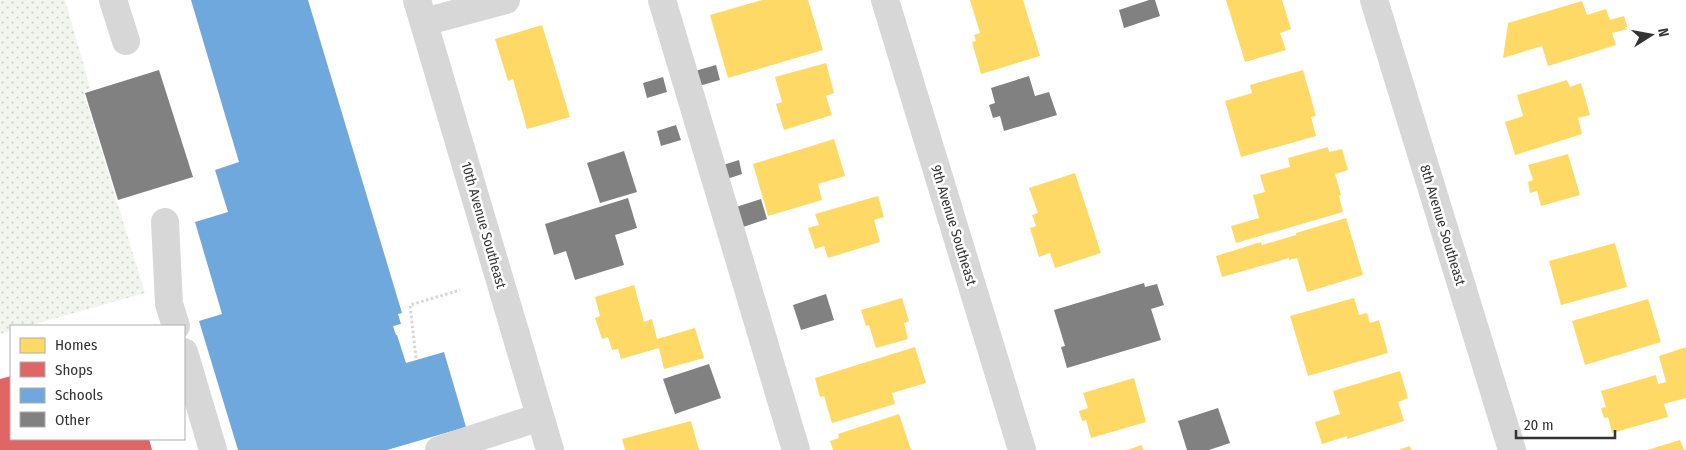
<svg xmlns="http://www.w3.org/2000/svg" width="1686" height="450" viewBox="0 0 1686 450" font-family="'Fira Sans Condensed',sans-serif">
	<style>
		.park { fill: url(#park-dots) }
		.homes { fill: #ffd966 }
		.shops { fill: #e06666 }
		.schools { fill: #6fa8dc }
		.building { fill: #818181 }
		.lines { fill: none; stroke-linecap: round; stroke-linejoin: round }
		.path { stroke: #d6d6d6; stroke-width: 3; stroke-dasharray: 2.5 2.5; stroke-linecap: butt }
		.minor { stroke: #d7d7d7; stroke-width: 28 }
		.labels { text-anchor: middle; stroke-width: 5; stroke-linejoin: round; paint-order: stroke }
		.street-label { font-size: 14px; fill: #333; stroke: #fff }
	</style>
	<defs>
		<pattern id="park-dots" width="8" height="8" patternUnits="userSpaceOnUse" patternTransform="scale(1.25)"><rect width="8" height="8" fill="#f1f5ed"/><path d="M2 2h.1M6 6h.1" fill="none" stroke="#cfd2cc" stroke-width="1.8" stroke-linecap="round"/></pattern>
	</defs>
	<rect width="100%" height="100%" fill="#fff"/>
	<polygon class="park" points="0,0 65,0 90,88 83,91 145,293 28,326 11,326 11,331 0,334"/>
	<g class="homes">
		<polygon points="762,0 808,0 823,50 728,78 710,15"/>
		<polygon points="970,0 1023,0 1040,56 981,74 972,42 976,41 974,35 980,33"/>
		<polygon points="1226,0 1282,0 1291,29 1280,33 1286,50 1245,62"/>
		<polygon points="1582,1 1587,15 1606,9 1610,20 1624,16 1628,29 1612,33 1616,45 1548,66 1542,46 1503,58 1508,23"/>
		<polygon points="542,25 570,117 527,129 513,79 508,81 495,39"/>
		<polygon points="826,63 834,93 826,96 832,115 784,130 776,104 782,102 775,77"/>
		<polygon points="1303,70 1316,116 1311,117 1316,136 1241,157 1225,101 1252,93 1250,85"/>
		<polygon points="1567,80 1570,87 1581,83 1590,115 1578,118 1582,134 1515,155 1505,122 1523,116 1517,95"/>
		<polygon points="834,139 845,176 818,184 822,200 768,216 753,164"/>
		<polygon points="1328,147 1329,152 1342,149 1348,170 1335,174 1341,195 1339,196 1343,212 1236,243 1231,226 1259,218 1253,195 1265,192 1260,175 1290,167 1288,158"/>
		<polygon points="1568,154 1580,195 1541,206 1537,191 1530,193 1528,182 1533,180 1528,165"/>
		<polygon points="1075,173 1101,253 1055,268 1050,253 1039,257 1030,228 1036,226 1032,215 1038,213 1029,188"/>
		<polygon points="878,196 884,217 874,220 880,242 828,258 824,246 815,249 808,228 819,225 815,214"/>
		<polygon points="1346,218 1363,275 1307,292 1297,258 1289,260 1289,258 1222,277 1216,256 1261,242 1262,245 1296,235 1296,233"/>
		<polygon points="1615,243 1627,287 1561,305 1549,261"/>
		<polygon points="634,285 644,322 652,319 657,339 695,328 704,358 664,369 659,348 621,359 618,349 612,350 608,337 602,339 595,318 600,316 595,297"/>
		<polygon points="902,298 909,321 904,323 908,339 876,348 869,325 866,326 861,310"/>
		<polygon points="1354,298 1359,315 1367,313 1370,323 1379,320 1388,353 1308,376 1290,316"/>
		<polygon points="1648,299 1661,342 1585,365 1572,321"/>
		<polygon points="915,347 926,383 892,393 895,404 832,423 824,396 820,397 815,378"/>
		<polygon points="1686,347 1686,398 1664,404 1668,417 1612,433 1608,417 1604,418 1601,408 1606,407 1601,391 1656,375 1658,384 1666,382 1659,356"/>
		<polygon points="1400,371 1408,398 1398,402 1404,421 1347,439 1347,436 1322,444 1315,422 1340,414 1333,391"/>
		<polygon points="1134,378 1146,422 1091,438 1086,420 1082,421 1079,411 1088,408 1083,393"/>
		<polygon points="899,414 911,450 833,450 830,441 839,438 838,434"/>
		<polygon points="691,421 699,450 625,450 622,439"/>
		<polygon points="1680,440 1684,450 1647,450"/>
		<polygon points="1142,445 1143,450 1127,450"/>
		<polygon points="1410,446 1411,450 1400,450 1400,449"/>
	</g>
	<polygon class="shops" points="11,376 11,439 149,439 152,450 0,450 0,379"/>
	<polygon class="schools" points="191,0 308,0 402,313 398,314 401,324 393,326 396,335 397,335 406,363 444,352 466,427 387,450 238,450 199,321 222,314 195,222 228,212 215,170 239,162"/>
	<g class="building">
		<polygon points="1149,0 1155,0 1160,16 1124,28 1119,10"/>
		<polygon points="716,65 720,80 699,86 695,71"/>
		<polygon points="159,70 193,177 118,200 85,93"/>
		<polygon points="1029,76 1035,96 1049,92 1057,115 1004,131 1000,116 993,118 989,105 995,103 991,88"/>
		<polygon points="663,77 667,92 647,98 643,83"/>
		<polygon points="676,125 681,140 661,146 657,131"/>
		<polygon points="624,151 637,192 600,203 587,163"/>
		<polygon points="739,160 742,174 727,179 723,165"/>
		<polygon points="628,198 637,228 615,235 624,265 575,280 566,251 554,255 545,224"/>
		<polygon points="761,199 767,219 743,227 736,207"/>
		<polygon points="1144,283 1145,287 1157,284 1164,305 1151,309 1161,340 1067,368 1061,347 1065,346 1054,310"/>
		<polygon points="826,294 834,320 801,330 793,305"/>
		<polygon points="709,364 721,398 675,414 663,379"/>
		<polygon points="1218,408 1230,443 1209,450 1187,450 1178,421"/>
	</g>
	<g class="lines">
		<polyline class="path" points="416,358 410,305 460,290"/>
		<g class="minor">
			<polyline points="113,0 126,41"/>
			<polyline points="417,0 550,450"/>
			<polyline points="662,0 796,450"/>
			<polyline points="885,0 1022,450"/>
			<polyline points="1374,0 1512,450"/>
			<polyline points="424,22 506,0"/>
			<polyline points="165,222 169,304 176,326"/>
			<polyline points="184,352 213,450"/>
			<polyline points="439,450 540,417"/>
		</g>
	</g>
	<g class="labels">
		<g class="street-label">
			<text transform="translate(484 225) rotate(74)" y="5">10th Avenue Southeast</text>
			<text transform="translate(954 225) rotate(73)" y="5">9th Avenue Southeast</text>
			<text transform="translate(1443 225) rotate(73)" y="5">8th Avenue Southeast</text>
		</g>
	</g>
	<rect x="10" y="325" width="175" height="115" fill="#ffffff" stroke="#adadad"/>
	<rect x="20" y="338" width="25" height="15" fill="#ffd966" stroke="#adadad"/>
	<text x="55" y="350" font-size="15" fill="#333333">Homes</text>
	<rect x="20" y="362" width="25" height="15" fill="#e06666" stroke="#adadad"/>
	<text x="55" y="375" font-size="15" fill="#333333">Shops</text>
	<rect x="20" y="388" width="25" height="15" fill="#6fa8dc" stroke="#adadad"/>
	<text x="55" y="400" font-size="15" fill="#333333">Schools</text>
	<rect x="20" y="412" width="25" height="15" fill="#818181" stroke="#adadad"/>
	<text x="55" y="425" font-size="15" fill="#333333">Other</text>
	<g transform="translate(1651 35) rotate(79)" stroke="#ffffff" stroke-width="4" paint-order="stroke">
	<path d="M0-4L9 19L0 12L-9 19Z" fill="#333333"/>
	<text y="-8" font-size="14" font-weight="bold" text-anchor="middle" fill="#333333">N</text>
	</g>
	<path d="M1516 430v8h99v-8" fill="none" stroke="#333333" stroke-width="2.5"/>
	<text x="1524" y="430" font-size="15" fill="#333333" stroke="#ffffff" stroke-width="4" paint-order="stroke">20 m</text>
</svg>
